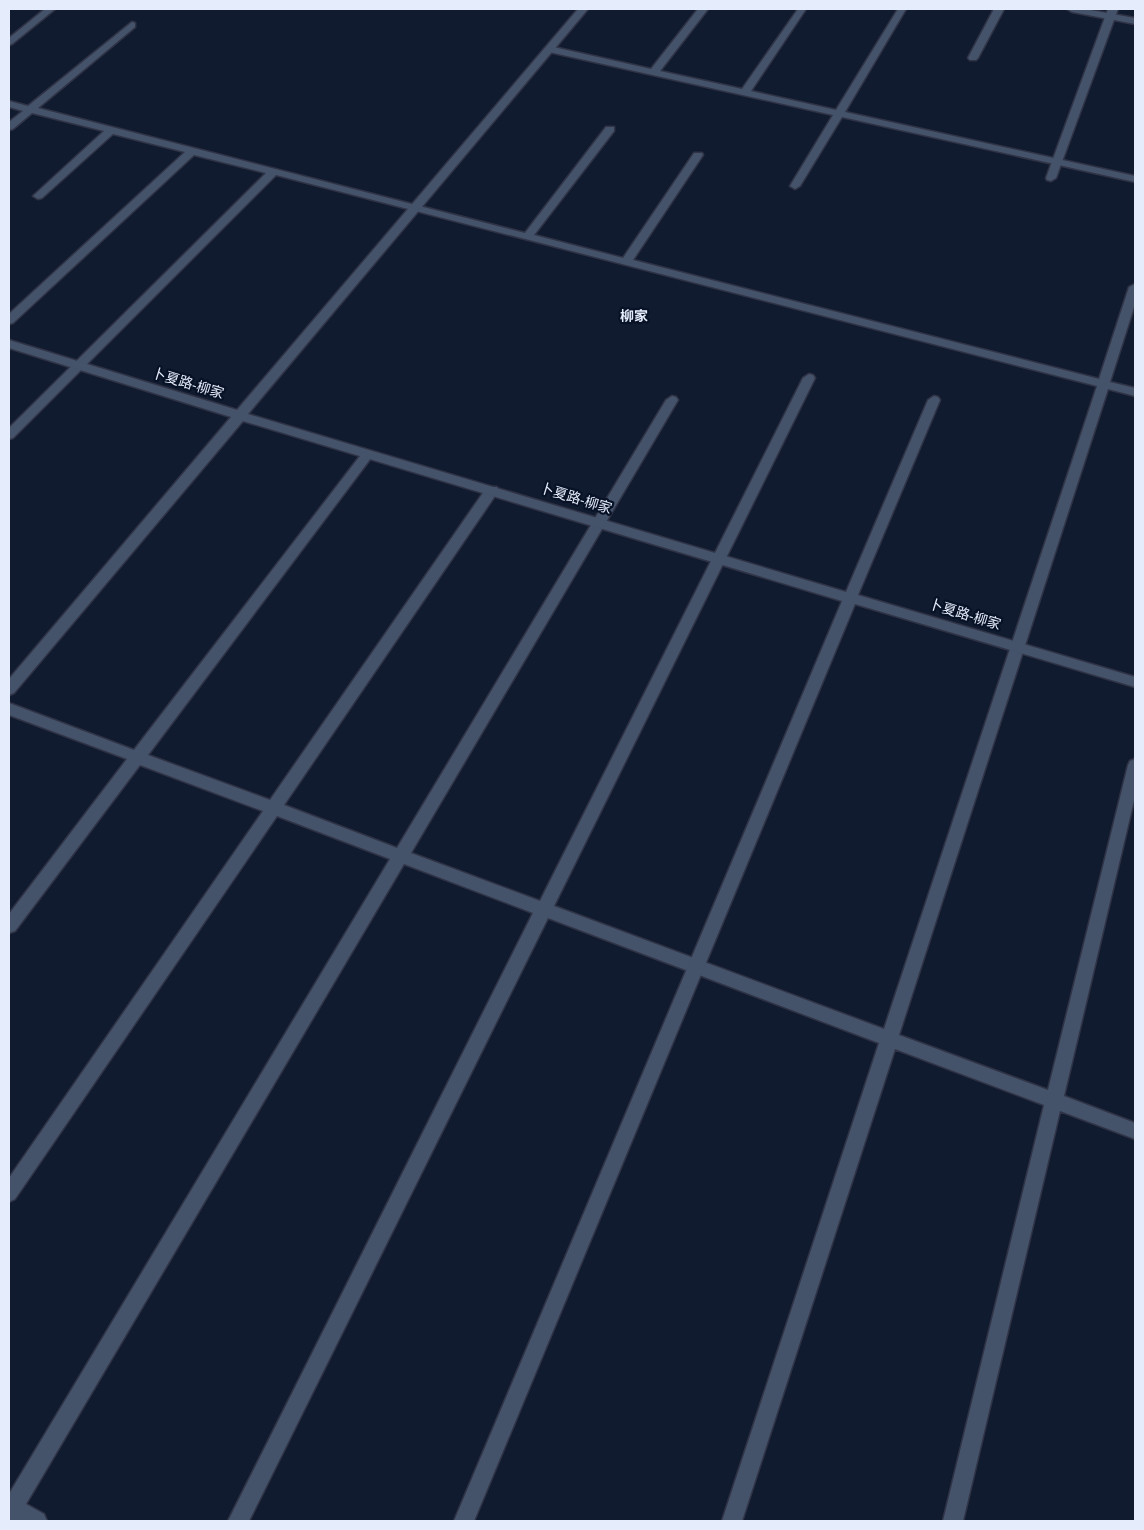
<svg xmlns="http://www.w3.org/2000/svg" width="1144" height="1530" viewBox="0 0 1144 1530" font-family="'Noto Sans','Noto Sans SC',sans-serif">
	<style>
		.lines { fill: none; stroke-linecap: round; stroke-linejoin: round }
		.lane-casing { stroke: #2f3345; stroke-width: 3 }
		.street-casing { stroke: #2f3345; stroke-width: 3 }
		.lane { fill: #44526a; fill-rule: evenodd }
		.street { fill: #44526a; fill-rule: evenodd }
		.labels { text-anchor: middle; stroke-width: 4.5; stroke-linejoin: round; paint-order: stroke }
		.far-quarter-label { font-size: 14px; font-weight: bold; fill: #e5edfc; stroke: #081226 }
		.street-label { font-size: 14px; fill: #e5edfc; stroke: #081226 }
	</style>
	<rect width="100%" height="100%" fill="#101b30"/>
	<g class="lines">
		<g class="lane-casing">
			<g id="lane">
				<polygon points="45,9 55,9 12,44 9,45 9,38"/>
				<polygon points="698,9 708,9 660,71 742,89 798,9 806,9 751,91 836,110 898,9 906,9 845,112 1135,176 1135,182 842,117 800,186 795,189 790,186 833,115 549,52 544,49 549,46 651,69"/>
				<polygon points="994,9 1004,9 978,58 976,60 970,60 968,58"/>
				<polygon points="1067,9 1085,9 1135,18 1135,24 1072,12"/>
				<polygon points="132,22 135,23 135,27 38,108 525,233 606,127 614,127 614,131 534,235 623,258 694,153 702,153 703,155 633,260 1099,379 1129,287 1135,284 1135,304 1110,382 1135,388 1135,396 1108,389 899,1035 1048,1090 1128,765 1130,761 1135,759 1135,796 1064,1096 1135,1123 1135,1139 1060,1111 963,1521 943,1521 1044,1105 895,1049 742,1521 722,1521 879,1043 548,918 249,1521 228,1521 533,913 404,864 26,1504 44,1514 47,1521 9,1521 9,1494 390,859 277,816 15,1199 9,1202 9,1178 263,811 140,765 15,931 9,933 9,914 127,759 9,715 9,703 134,750 363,452 371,452 373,455 371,458 148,755 270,800 487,487 497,487 498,490 497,493 284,805 397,848 666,400 672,396 676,397 678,400 411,853 540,901 803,378 809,374 813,375 815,378 554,906 884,1029 1097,386 276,175 13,438 9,439 9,428 266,173 194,155 13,323 9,324 9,314 185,152 113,134 42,198 38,199 33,196 104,131 32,113 13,129 9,130 9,122 23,111 9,107 9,101 28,106"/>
			</g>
		</g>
		<g class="street-casing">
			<g id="street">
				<polygon points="578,9 588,9 248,414 846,592 928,400 934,396 938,397 940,400 858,595 1135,677 1135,687 855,604 474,1521 454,1521 842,601 243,421 14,693 9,695 9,679 231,417 9,348 9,340 237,410"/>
				<polygon points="1108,9 1118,9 1056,178 1051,181 1047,180 1046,178"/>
			</g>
		</g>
		<use href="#lane" class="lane"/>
		<use href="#street" class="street"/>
	</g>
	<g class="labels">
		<g class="far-quarter-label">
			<text x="634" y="321">柳家</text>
		</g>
		<g class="street-label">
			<text transform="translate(188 383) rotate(17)" y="5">卜夏路-柳家</text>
			<text transform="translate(576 498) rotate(17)" y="5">卜夏路-柳家</text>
			<text transform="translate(965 614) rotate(17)" y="5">卜夏路-柳家</text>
		</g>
	</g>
	<rect width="1144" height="1530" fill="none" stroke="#e5edfc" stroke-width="20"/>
</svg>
